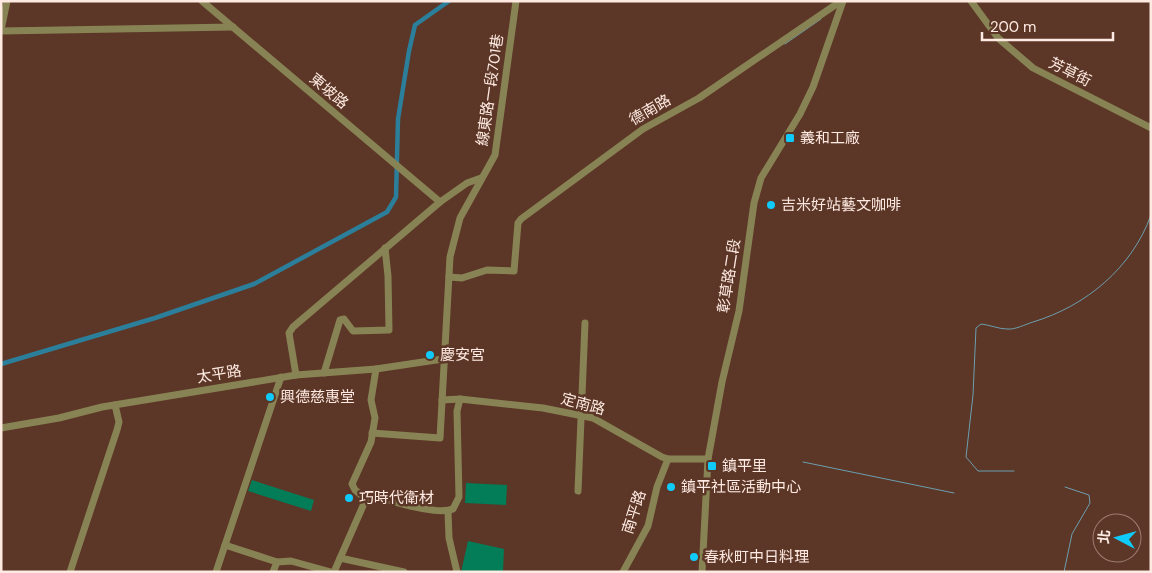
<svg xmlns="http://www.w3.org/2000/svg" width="1152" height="573" viewBox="0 0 1152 573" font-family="'DM Sans','Noto Sans TC',sans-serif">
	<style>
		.green { fill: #027d57 }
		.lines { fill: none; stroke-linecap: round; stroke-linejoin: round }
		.stream { stroke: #6b9fb0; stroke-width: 1 }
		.canal { stroke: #2c7f9a; stroke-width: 4.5 }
		.minor { stroke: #888354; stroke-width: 7 }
		.poi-dot { fill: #10cafa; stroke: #5c3626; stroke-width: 2 }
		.labels { text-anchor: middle; stroke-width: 5; stroke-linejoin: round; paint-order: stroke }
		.street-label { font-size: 15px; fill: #feeae2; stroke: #5c3626 }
		.poi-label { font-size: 15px; fill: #feeae2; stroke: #5c3626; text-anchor: start }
	</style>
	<rect width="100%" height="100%" fill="#5c3626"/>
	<g class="green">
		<polygon points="252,480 314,500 311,511 248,491"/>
		<polygon points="466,483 507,485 506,505 465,503"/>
		<polygon points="468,541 504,549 503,572 461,572"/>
	</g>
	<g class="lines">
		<g class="stream">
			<polyline points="785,44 821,19"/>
			<polyline points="803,462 954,493"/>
			<path d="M 1014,471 L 978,471 L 966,457 L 973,395 L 976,328 L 981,324 C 990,325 999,329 1007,329 C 1015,330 1026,324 1033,322 C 1086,306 1132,268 1151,215"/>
			<polyline points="1064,572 1072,534 1090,503 1089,495 1065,487"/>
		</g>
		<polyline class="canal" points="1,364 155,318 254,284 387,212 396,197 398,119 409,51 415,25 449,1"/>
		<g class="minor">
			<polyline points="202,1 440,202"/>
			<polyline points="971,1 998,38 1033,68 1151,128"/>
			<polyline points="1,30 7,1"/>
			<polyline points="1,31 233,27"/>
			<polyline points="449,277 462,278 487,270 514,271 518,223 521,219 643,129 699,98 841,1"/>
			<polyline points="324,373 340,320 344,319 353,331 389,330 388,276 385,248"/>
			<polyline points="296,375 289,333 293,327 440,202 467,183 481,178"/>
			<polyline points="442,400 460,399 543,408 593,418 662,457 668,459 708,459"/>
			<polyline points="1,428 59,418 102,407 296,375 376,369 443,359"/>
			<polyline points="372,433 440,438 450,257 460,218 495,155 516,1"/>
			<polyline points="578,491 585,323"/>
			<path d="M 366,499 L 371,496 C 390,500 436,516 453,509 L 459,497 L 457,411 L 460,399"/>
			<polyline points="448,512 449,538 457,572"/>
			<polyline points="225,545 277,562 291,561 331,572"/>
			<polyline points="340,558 404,572"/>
			<polyline points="70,572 117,430 119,422 115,405"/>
			<polyline points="216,572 281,377"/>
			<polyline points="273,572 277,562"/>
			<polyline points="334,572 366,499 355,490 352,484 371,442 375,418 371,400 376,369"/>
			<polyline points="623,572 648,526 657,487 668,459"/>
			<polyline points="702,572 708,459 722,382 739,311 754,203 761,178 800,114 813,87 843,1"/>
		</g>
	</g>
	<g class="poi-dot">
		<rect x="785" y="133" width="10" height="10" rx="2.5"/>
		<circle cx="771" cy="205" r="5"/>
		<circle cx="430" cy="355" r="5"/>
		<circle cx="270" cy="397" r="5"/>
		<rect x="707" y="461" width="10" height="10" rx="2.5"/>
		<circle cx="671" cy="487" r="5"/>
		<circle cx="349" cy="498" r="5"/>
		<circle cx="694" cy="557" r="5"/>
	</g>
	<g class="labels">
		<g class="street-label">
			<text transform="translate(1070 72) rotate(27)" y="5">芳草街</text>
			<text transform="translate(490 90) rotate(-82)" y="5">線東路一段701巷</text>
			<text transform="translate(329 91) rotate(40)" y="5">東坡路</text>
			<text transform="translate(650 110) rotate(-30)" y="5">德南路</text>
			<text transform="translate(729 276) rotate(-81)" y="5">彰草路二段</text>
			<text transform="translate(219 374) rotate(-9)" y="5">太平路</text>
			<text transform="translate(583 404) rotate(15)" y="5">定南路</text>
			<text transform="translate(634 512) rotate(-72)" y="5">南平路</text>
		</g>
		<g class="poi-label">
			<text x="800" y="143">義和工廠</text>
			<text x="781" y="210">吉米好站藝文咖啡</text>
			<text x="440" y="360">慶安宮</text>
			<text x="280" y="402">興德慈惠堂</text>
			<text x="722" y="471">鎮平里</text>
			<text x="681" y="492">鎮平社區活動中心</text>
			<text x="359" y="503">巧時代衛材</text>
			<text x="704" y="562">春秋町中日料理</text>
		</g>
	</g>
	<rect width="1152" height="573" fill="none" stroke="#feeae2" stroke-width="5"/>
	<g transform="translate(1117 538) rotate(276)"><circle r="24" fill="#5c3626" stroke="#9d7e71"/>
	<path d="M0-4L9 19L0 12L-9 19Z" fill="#10cafa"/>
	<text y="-8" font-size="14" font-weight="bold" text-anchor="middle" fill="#feeae2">北</text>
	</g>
	<path d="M982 32v8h131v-8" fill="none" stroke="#feeae2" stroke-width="2.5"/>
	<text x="990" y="32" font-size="15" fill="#feeae2" stroke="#5c3626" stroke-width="4" paint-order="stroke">200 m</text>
</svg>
